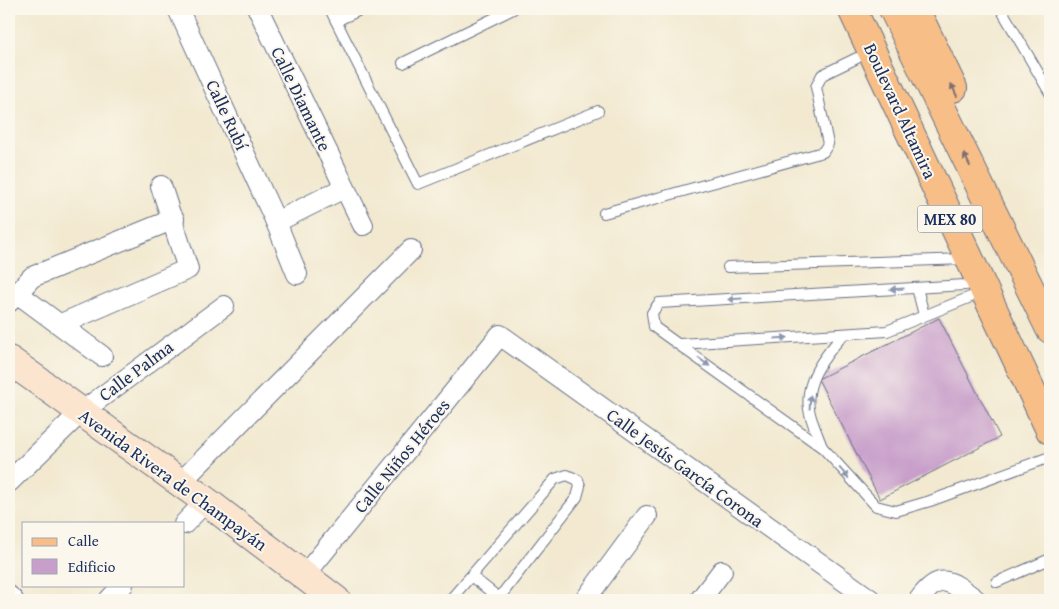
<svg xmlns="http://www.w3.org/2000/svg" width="1059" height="609" viewBox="0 0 1059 609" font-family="'Gentium Book Plus',serif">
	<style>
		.building { fill: #c89fca }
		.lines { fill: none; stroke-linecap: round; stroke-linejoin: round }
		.lane-casing { stroke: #667086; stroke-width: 12 }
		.street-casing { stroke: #667086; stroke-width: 22 }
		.secondary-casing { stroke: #667086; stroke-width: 30 }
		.primary-casing { stroke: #667086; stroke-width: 30 }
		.lane { stroke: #fff; stroke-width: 10 }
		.street { stroke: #fff; stroke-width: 20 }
		.secondary { stroke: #fce5cf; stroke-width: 28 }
		.primary { stroke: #f7be87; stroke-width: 28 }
		.oneway { fill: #7e6f70 }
		.oneway2 { fill: #8d97ae }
		.labels { text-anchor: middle; stroke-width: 4; stroke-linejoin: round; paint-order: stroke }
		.shield { fill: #fbf7ec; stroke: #5e6b89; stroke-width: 1 }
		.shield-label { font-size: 16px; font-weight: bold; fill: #1b2f5e }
		.street-label { font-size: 18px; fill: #1b2f5e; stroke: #fbf7ec }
	</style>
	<rect width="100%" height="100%" fill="#fbf7ec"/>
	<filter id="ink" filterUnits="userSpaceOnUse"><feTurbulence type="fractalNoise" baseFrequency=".02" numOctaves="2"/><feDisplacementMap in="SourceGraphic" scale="10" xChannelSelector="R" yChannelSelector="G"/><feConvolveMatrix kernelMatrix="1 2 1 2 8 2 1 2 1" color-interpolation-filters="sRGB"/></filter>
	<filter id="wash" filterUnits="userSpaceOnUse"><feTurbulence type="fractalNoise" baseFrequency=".0096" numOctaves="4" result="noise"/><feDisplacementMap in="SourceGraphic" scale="20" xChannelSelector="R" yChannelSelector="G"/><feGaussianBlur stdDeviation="1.12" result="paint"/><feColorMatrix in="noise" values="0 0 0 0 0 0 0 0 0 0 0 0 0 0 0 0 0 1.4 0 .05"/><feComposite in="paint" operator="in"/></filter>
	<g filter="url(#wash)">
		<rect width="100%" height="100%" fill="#f2e9d0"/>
		<g id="blocks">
			<polygon class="building" points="939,318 1000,437 880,499 818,379"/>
		</g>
	</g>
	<g filter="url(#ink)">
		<use href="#blocks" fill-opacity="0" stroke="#667086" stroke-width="1"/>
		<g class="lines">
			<g class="lane-casing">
				<g id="lane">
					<polyline points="330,9 418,184 598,111"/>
					<polyline points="1001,9 1050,93"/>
					<polyline points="336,21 362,9"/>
					<polyline points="403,63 513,9"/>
					<polyline points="604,213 823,152 828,144 816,87 822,75 857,58"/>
					<polyline points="728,267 967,259"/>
					<polyline points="979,282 965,285 659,303 652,313 654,327 823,448 876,506 896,511 930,501 1050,457"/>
					<polyline points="917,288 924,315"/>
					<polyline points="680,344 887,331 983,292"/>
					<path d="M 822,447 C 818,436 813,425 810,414 C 802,383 825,355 844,334"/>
					<polyline points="997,582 1050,559"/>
					<polyline points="450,600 555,479 567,475 578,480 580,486 577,497 499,598 471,576"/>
				</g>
			</g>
			<g class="street-casing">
				<g id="street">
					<polyline points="178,9 276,222 297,274"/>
					<polyline points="258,9 363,225"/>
					<polyline points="276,222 344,188"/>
					<polyline points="17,293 102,356"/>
					<polyline points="9,302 32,277 174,219"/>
					<polyline points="61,324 188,269 161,186"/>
					<polyline points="9,482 80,413 224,306"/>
					<polyline points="180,483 411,250"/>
					<polyline points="184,524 206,501"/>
					<polyline points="304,576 500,335 871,600"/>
					<polyline points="9,596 13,600"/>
					<polyline points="109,600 123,585"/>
					<polyline points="585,600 647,516"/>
					<polyline points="700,600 722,571"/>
					<path d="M 919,600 C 940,570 951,581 976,600"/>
				</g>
			</g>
			<g class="secondary-casing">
				<polyline id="secondary" points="9,360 206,501 336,600"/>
			</g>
			<g class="primary-casing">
				<g id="primary">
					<polyline points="852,9 1050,430"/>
					<polyline points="893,9 1050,329"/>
					<polyline points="915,9 953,88"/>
				</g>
			</g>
			<use href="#lane" class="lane"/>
			<use href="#street" class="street"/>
			<use href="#secondary" class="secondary"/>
			<use href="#primary" class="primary"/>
		</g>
		<defs><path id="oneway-solid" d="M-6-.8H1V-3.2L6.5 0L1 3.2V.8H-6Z" transform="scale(1.25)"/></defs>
		<g class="oneway">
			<use href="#oneway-solid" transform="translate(954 90) rotate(-115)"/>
			<use href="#oneway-solid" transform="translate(967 160) rotate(-116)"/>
		</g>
		<g class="oneway2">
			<use href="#oneway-solid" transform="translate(897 289) rotate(177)"/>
			<use href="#oneway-solid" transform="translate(735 299) rotate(177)"/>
			<use href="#oneway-solid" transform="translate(781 338) rotate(-4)"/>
			<use href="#oneway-solid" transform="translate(704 362) rotate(36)"/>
			<use href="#oneway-solid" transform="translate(810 402) rotate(-87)"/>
			<use href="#oneway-solid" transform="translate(844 473) rotate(49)"/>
		</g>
	</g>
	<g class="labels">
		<rect class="shield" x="917.5" y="205.5" width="65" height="27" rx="4"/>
		<g class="shield-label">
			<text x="950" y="225">MEX 80</text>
		</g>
		<g class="street-label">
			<text transform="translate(301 99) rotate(64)" y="6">Calle Diamante</text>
			<text transform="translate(900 111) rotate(65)" y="6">Boulevard Altamira</text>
			<text transform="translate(227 115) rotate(65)" y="6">Calle Rubí</text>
			<text transform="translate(136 371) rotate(-37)" y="6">Calle Palma</text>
			<text transform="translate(402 456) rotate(-51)" y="6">Calle Niños Héroes</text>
			<text transform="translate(685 468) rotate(36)" y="6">Calle Jesús García Corona</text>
			<text transform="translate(173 480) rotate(36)" y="6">Avenida Rivera de Champayán</text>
		</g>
	</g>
	<rect width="1059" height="609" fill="none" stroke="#fbf7ec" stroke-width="30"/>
	<rect x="22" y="522" width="162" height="65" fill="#fbf7ec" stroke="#a1a7b3"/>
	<rect x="32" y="538" width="25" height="8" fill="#f7be87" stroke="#a1a7b3"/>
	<text x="68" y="546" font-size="15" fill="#1b2f5e">Calle</text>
	<rect x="32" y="559" width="25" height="15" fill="#c89fca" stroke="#a1a7b3"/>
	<text x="68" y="572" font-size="15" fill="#1b2f5e">Edificio</text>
</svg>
